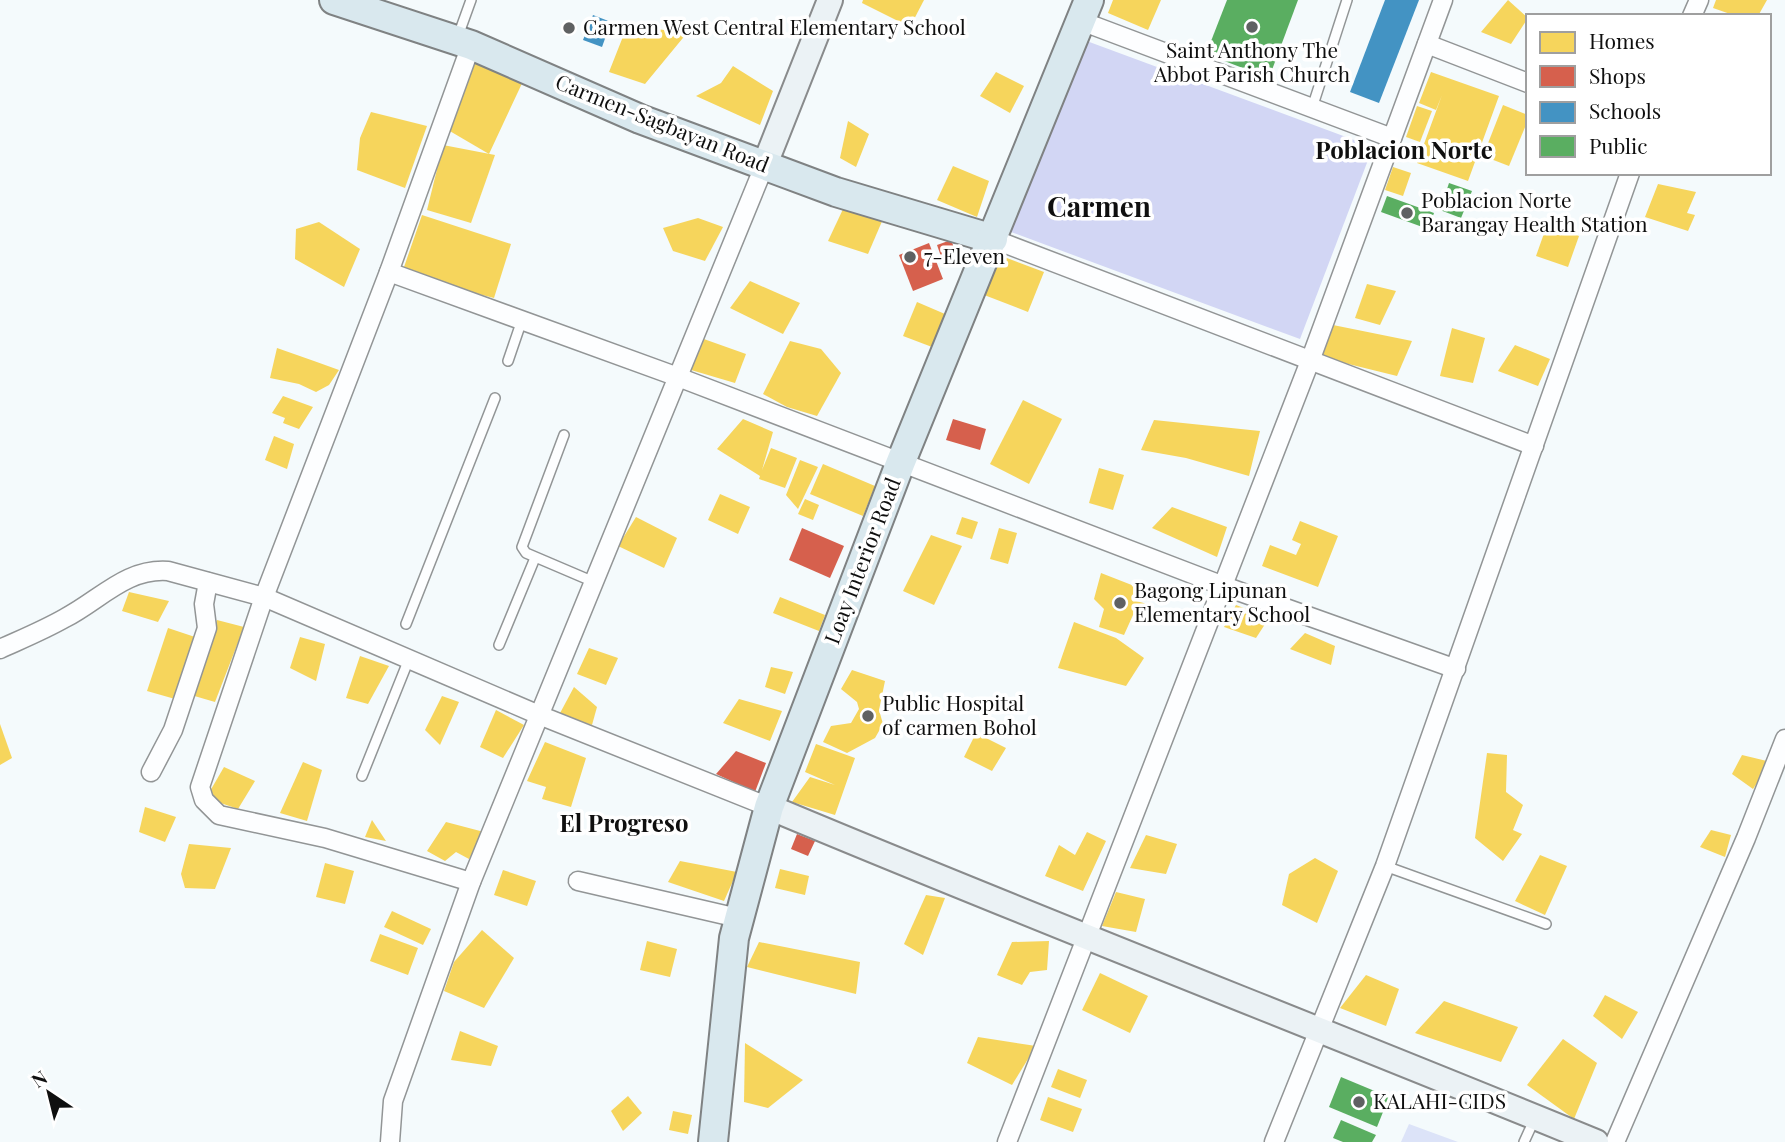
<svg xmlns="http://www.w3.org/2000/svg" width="1785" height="1142" viewBox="0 0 1785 1142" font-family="'Playfair Display',serif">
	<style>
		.green { fill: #d2d6f4 }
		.pitch { fill: #dce3f8 }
		.homes { fill: #f6d55c }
		.shops { fill: #d6604d }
		.schools { fill: #4393c3 }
		.public { fill: #5aae61 }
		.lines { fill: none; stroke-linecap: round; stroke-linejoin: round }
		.lane-casing { stroke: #929596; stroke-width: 12 }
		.street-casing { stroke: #929596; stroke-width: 21 }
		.secondary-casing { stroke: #898b8c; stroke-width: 28 }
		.primary-casing { stroke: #7f8283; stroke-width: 32 }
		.lane { stroke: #fdfeff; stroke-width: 9 }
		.street { stroke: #fdfeff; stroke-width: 18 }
		.secondary { stroke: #ebf2f5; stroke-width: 24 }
		.primary { stroke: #d9e8ee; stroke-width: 28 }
		.poi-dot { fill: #5f6162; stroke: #fff; stroke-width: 2.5 }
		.labels { text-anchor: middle; stroke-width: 7; stroke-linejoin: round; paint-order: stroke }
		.poi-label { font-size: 21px; fill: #0f0f0f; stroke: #fff; text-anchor: start }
		.street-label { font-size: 21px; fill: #0f0f0f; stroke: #fff }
		.quarter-label { font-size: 24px; font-weight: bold; fill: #0f0f0f; stroke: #fff }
		.district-label { font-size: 28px; font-weight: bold; fill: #0f0f0f; stroke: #fff }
	</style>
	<rect width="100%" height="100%" fill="#f4fafc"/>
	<polygon class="green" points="1084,40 1373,147 1300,339 1011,232"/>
	<polygon class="pitch" points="1409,1124 1458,1142 1401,1142"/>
	<g class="homes">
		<polygon points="863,0 924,0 910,27 862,3"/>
		<polygon points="1113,0 1161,0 1148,30 1108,13"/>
		<polygon points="1508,0 1528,18 1511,44 1481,32"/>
		<polygon points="1716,0 1767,0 1758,16 1736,16 1713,8"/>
		<polygon points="649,28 687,33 645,84 609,72 624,34 646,37"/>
		<polygon points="474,62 525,77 489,154 448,130"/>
		<polygon points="733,66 773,91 760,125 696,96 721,83"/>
		<polygon points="996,72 1024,86 1010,113 980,96"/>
		<polygon points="1431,72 1499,96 1468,181 1417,163 1442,95 1436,110 1419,103"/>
		<polygon points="1503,105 1528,115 1528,120 1509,166 1483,156"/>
		<polygon points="1417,106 1432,111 1420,142 1406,137"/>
		<polygon points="371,112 427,126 405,188 357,170 360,138"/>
		<polygon points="848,121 869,134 856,167 840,158"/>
		<polygon points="443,145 495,155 471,223 427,210"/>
		<polygon points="953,166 989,181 977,217 937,200"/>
		<polygon points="1393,167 1411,173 1403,196 1385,190"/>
		<polygon points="1658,184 1696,192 1687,213 1695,215 1688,231 1645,217"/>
		<polygon points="844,207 883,219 868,254 828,241"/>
		<polygon points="422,215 511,244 494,298 443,285 404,267"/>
		<polygon points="698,218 723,227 705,261 673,251 663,228"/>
		<polygon points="319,222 360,249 344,287 295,259 296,229"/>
		<polygon points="1547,225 1579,236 1568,267 1536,256"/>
		<polygon points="999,255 1044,272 1028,312 979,293"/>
		<polygon points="750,281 800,303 783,334 730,308"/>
		<polygon points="1367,284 1396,291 1380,325 1355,318"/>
		<polygon points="917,302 945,314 932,347 903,336"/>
		<polygon points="1333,325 1412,341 1397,376 1316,356"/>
		<polygon points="1452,328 1485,338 1473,383 1440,376"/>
		<polygon points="701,338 746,354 735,383 691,370"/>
		<polygon points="790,341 821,349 841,373 817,416 787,407 763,394"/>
		<polygon points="1515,345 1550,359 1538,386 1498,371"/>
		<polygon points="277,348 314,361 339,370 329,385 316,392 299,384 270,378"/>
		<polygon points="283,396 313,407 299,429 283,423 285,418 272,413"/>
		<polygon points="1023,400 1062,419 1029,484 990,464"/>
		<polygon points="743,419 773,432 762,470 771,448 797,458 785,488 759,479 760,476 717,449"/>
		<polygon points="1154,420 1260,431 1249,476 1186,458 1141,450"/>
		<polygon points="274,436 294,444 287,469 265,460"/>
		<polygon points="800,460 818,467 798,509 786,495"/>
		<polygon points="823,464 875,486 863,516 810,494"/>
		<polygon points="1099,468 1124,475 1113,510 1089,503"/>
		<polygon points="720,494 750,507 738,534 708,520"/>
		<polygon points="805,499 819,505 813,520 798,514"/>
		<polygon points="1172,507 1227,527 1217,557 1152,528"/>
		<polygon points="636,517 677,538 664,568 618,546"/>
		<polygon points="962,517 978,522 972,539 956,534"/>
		<polygon points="1300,521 1338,536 1318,587 1262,566 1270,545 1296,555 1301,544 1292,540"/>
		<polygon points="999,528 1017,533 1008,564 990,559"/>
		<polygon points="931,535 962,546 934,605 903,591"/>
		<polygon points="1101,573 1142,589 1136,601 1151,605 1144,616 1133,615 1124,635 1099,627 1104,609 1094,599"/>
		<polygon points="129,592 169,601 158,622 122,611"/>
		<polygon points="780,597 825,615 819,631 773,613"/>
		<polygon points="1236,605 1269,618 1256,638 1224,627"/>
		<polygon points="217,620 244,627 215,702 191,695"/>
		<polygon points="1074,622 1116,638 1144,658 1126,686 1058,668"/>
		<polygon points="168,628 201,639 175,699 147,691"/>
		<polygon points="1305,633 1335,646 1331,665 1290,649"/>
		<polygon points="300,637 325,644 316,681 290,668"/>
		<polygon points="589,648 618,658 606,685 577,674"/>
		<polygon points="360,656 389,666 368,704 346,698"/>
		<polygon points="771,667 793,672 785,694 765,687"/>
		<polygon points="852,670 885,681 879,710 883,724 875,738 847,753 823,742 831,726 851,723 859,709 857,702 841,689"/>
		<polygon points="574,687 597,707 592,725 559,715"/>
		<polygon points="442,696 459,702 440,745 425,730"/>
		<polygon points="739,699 782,711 770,741 723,723"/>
		<polygon points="496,710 524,725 503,758 480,747"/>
		<polygon points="0,724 12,758 0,765"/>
		<polygon points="976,733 1006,748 992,771 964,757"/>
		<polygon points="545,742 586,758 571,807 542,799 546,787 527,781"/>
		<polygon points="816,744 855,758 835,815 792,802 810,777 835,785 805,772"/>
		<polygon points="1487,753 1507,755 1506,792 1523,805 1513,830 1522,834 1503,861 1475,838"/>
		<polygon points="1742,755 1771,762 1753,789 1732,774"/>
		<polygon points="303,762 322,770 307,821 280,813"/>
		<polygon points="224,767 255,781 238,809 206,798"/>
		<polygon points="145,807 176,817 165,842 139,832"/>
		<polygon points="372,820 386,841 365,837"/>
		<polygon points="446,822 484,832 469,859 456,852 445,861 427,851"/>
		<polygon points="1711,830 1731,835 1725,857 1700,847"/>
		<polygon points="1087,832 1106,841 1083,891 1045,876 1059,845 1075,855"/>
		<polygon points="1146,835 1177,844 1166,874 1130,868"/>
		<polygon points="189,844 231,848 215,889 185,888 181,874"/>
		<polygon points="1540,855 1567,866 1545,915 1515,901"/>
		<polygon points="1315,858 1338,871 1317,923 1282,905 1289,874"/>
		<polygon points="680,861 737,872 724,901 668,882"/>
		<polygon points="325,863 354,871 345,904 316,897"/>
		<polygon points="780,869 809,876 805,895 775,888"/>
		<polygon points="503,870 536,881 527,906 494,895"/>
		<polygon points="1116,892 1145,899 1136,932 1102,926"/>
		<polygon points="926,895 945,898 923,955 904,944"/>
		<polygon points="392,911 431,929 423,945 384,927"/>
		<polygon points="482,930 514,958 484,1008 444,991 454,962"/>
		<polygon points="380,934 418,948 408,975 370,961"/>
		<polygon points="647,941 677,949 670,977 640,970"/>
		<polygon points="1049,941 1047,970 1030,972 1022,985 997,975 1012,942"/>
		<polygon points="759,942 860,962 856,994 747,967"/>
		<polygon points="1100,973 1148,996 1130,1033 1082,1010"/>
		<polygon points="1366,975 1399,989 1386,1026 1340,1008"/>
		<polygon points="1605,995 1638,1012 1622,1039 1593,1016"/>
		<polygon points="1444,1001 1518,1027 1501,1062 1415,1033"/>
		<polygon points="460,1031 498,1046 491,1066 451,1060"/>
		<polygon points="978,1037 1036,1046 1012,1085 967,1063"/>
		<polygon points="1563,1039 1597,1063 1574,1119 1527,1085"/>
		<polygon points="745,1043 803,1080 768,1108 744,1102"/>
		<polygon points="1058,1069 1087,1080 1080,1098 1051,1087"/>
		<polygon points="628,1096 642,1113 623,1131 611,1111"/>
		<polygon points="1048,1097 1082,1109 1073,1132 1040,1120"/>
		<polygon points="673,1111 692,1115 688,1134 669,1130"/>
	</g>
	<g class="shops">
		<polygon points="951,240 959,260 944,265 937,245"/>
		<polygon points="929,243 943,279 913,291 899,255"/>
		<polygon points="953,419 986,429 980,450 946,440"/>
		<polygon points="802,528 844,546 830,578 789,560"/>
		<polygon points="736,751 766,763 755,792 716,774"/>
		<polygon points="797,834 815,841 808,856 791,849"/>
	</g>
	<g class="schools">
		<polygon points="1385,0 1419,0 1379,103 1350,92"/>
		<polygon points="593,15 611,22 602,47 583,40"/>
	</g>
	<g class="public">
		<polygon points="1227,0 1298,0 1269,78 1206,54"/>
		<polygon points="1449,183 1472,191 1461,218 1440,210"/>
		<polygon points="1387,196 1434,213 1428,229 1381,212"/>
		<polygon points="1341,1077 1389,1097 1377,1127 1329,1107"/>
		<polygon points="1341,1120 1376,1135 1372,1142 1343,1142 1333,1138"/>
	</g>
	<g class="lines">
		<g class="lane-casing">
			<g id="lane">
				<polyline points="458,36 471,0"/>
				<polyline points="1312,108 1347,0"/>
				<polyline points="508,361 522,320"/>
				<polyline points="564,435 522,547 526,553 594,582"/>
				<polyline points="406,624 495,398"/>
				<polyline points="499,645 535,558"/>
				<polyline points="362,776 409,659"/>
				<polyline points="1385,866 1546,924"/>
				<polyline points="1524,1142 1535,1118"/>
			</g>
		</g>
		<g class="street-casing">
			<g id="street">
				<polyline points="1692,16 1699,0"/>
				<polyline points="1081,21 1392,138"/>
				<polyline points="1427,44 1528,83"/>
				<polyline points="993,239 1534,446"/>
				<polyline points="389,272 678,377 1221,585 1456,669"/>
				<path d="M 0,649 C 22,639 44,630 65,618 C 100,600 126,568 168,571 L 264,597 L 539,715 L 769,807"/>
				<polyline points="151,772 173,730 207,628 204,604 208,582"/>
				<polyline points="578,881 738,918"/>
				<polyline points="471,882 325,838 219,815 204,800 200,787 264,597 389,272 471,45"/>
				<polyline points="390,1142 393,1101 471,882 765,164"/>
				<polyline points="1007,1142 1310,361 1443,0"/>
				<polyline points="1274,1142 1385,866 1630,173"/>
				<polyline points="1615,1142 1746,838 1785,739"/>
			</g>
		</g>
		<g class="secondary-casing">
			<g id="secondary">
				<polyline points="765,164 830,0"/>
				<path d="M 769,807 C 1043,922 1321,1029 1596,1142"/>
			</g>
		</g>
		<g class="primary-casing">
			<g id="primary">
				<polyline points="334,0 471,45 640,119 836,192 993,239"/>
				<polyline points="713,1142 734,938 769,807 900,464 1089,0"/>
			</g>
		</g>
		<use href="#lane" class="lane"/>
		<use href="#street" class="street"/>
		<use href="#secondary" class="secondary"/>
		<use href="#primary" class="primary"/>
	</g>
	<g class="poi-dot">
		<circle cx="1252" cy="27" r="7"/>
		<circle cx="569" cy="28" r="7"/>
		<circle cx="1407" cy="213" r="7"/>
		<circle cx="910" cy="257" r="7"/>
		<circle cx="1120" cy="603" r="7"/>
		<circle cx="868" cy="716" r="7"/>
		<circle cx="1359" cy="1102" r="7"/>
	</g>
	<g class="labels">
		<g class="poi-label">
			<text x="583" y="35">Carmen West Central Elementary School</text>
			<text x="1252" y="58" text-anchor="middle">Saint Anthony The<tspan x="1252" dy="24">Abbot Parish Church</tspan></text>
			<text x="1421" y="208">Poblacion Norte<tspan x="1421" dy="24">Barangay Health Station</tspan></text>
			<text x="924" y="264">7-Eleven</text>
			<text x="1134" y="598">Bagong Lipunan<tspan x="1134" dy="24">Elementary School</tspan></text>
			<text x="882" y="711">Public Hospital<tspan x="882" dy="24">of carmen Bohol</tspan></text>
			<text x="1373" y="1109">KALAHI-CIDS</text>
		</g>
		<g class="street-label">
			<text transform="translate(662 124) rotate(22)" y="7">Carmen-Sagbayan Road</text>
			<text transform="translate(863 561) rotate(-69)" y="7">Loay Interior Road</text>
		</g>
		<g class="quarter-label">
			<text x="1404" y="159">Poblacion Norte</text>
			<text x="624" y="832">El Progreso</text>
		</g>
		<g class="district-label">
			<text x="1099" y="217">Carmen</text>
		</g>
	</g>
	<rect x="1526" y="14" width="245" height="161" fill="#ffffff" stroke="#9f9f9f" stroke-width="2"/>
	<rect x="1540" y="32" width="35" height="21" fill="#f6d55c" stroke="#9f9f9f" stroke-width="2"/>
	<text x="1589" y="49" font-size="21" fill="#0f0f0f">Homes</text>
	<rect x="1540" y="66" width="35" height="21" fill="#d6604d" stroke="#9f9f9f" stroke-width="2"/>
	<text x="1589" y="84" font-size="21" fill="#0f0f0f">Shops</text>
	<rect x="1540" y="102" width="35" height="21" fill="#4393c3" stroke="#9f9f9f" stroke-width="2"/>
	<text x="1589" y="119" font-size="21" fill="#0f0f0f">Schools</text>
	<rect x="1540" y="136" width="35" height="21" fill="#5aae61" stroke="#9f9f9f" stroke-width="2"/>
	<text x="1589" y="154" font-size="21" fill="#0f0f0f">Public</text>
	<g transform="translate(49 1093) rotate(325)" stroke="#ffffff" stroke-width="5" paint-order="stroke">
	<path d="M0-5L12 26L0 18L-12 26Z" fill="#0f0f0f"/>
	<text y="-10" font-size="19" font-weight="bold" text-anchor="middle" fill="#0f0f0f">N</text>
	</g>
</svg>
